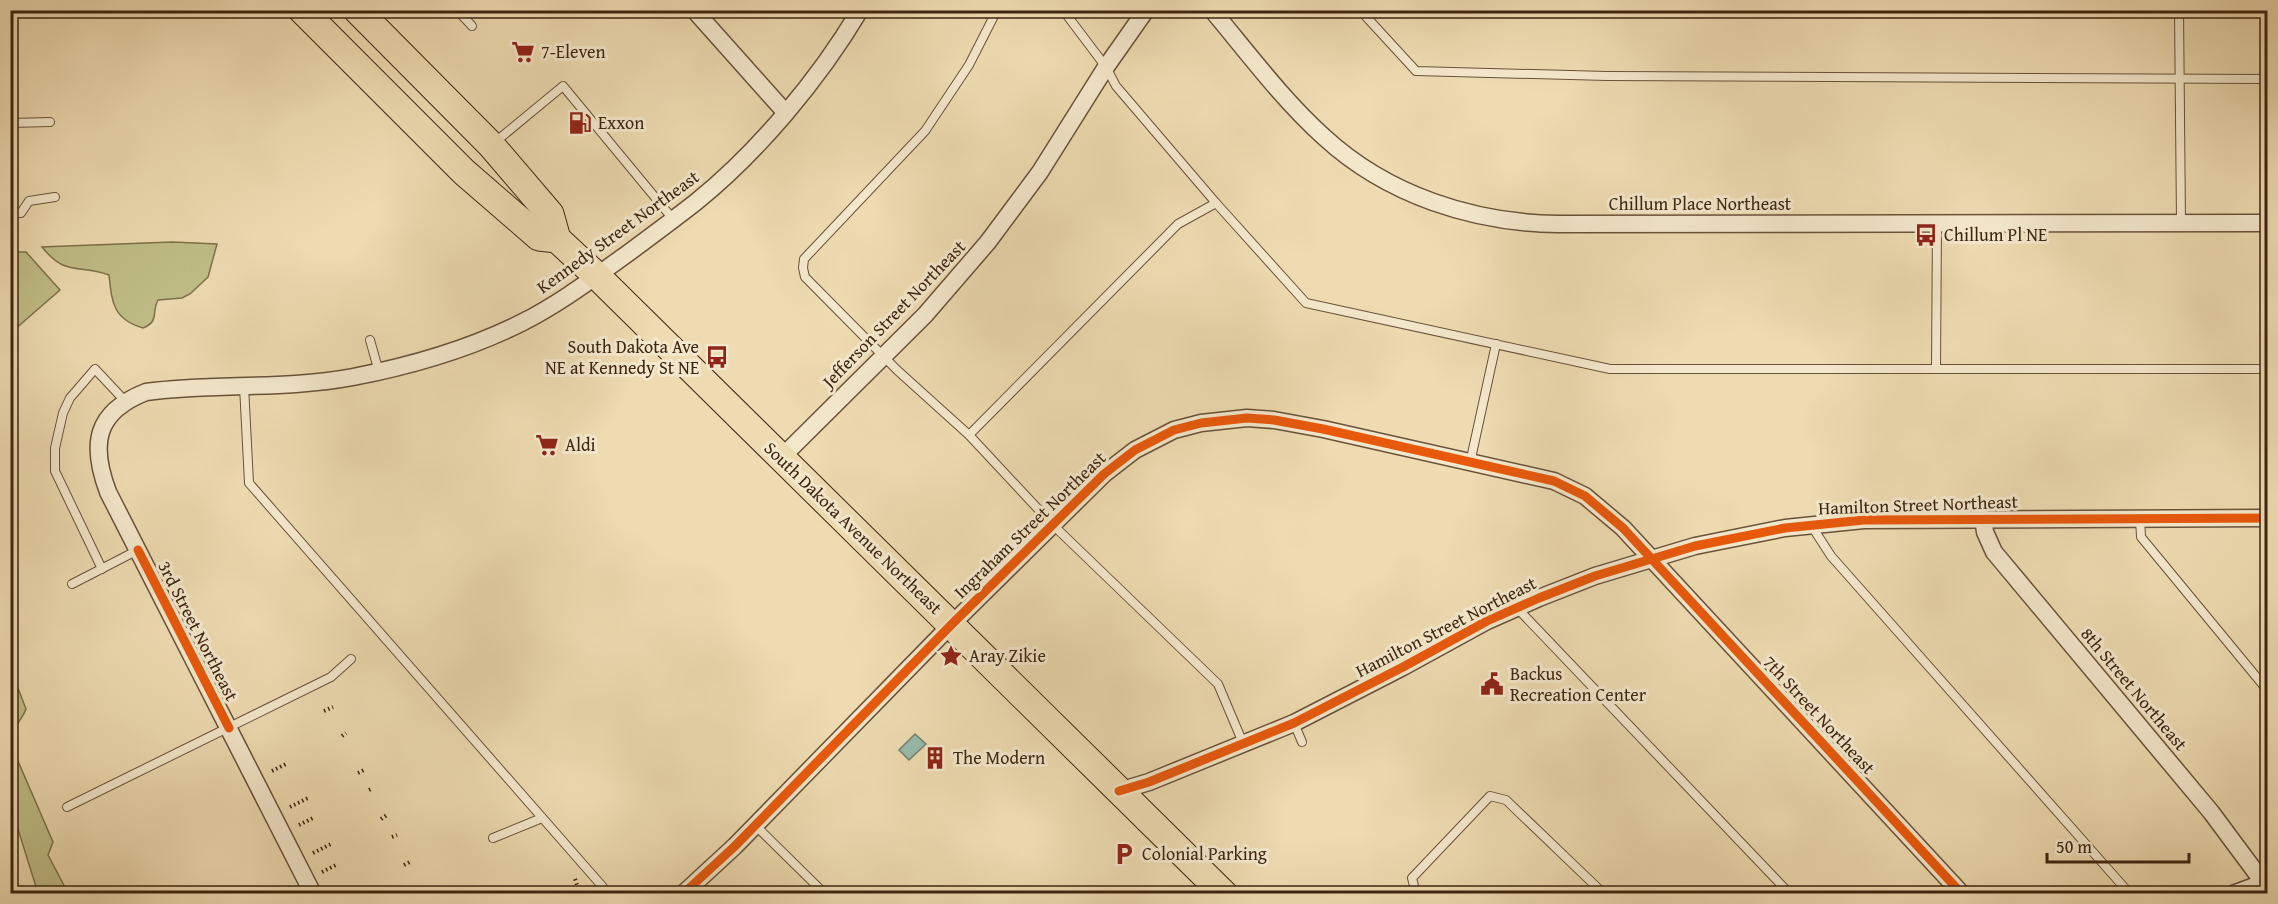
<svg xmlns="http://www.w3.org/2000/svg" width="2278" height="904" viewBox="0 0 2278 904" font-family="'Gentium Book Plus',serif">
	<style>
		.green { fill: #c0be87; stroke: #7e724c; stroke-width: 1.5 }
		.water { fill: #99bbac; stroke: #747f6e; stroke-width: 1.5 }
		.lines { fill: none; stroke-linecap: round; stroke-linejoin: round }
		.service-casing { stroke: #695239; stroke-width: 10 }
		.minor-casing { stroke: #695239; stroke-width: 19 }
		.primary-casing { stroke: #3d2511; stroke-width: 29 }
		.path { stroke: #3d2511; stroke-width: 4; stroke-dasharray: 1.5 3; stroke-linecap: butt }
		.service { stroke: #f4e8cc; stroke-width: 8 }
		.minor { stroke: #f4e8cc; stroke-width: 16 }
		.primary { stroke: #eedbb1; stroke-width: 27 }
		.rail { stroke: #3d2511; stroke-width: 4.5; stroke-dasharray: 10 10; stroke-linecap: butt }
		.cycleway-casing { stroke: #f4e8cc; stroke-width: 13 }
		.cycleway { stroke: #e8590c; stroke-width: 9 }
		.labels { text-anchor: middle; stroke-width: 6; stroke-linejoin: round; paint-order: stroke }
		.poi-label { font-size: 18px; fill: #3d2511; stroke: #f4e8cc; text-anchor: start }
		.street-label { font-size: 18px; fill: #3d2511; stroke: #f4e8cc }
	</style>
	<rect width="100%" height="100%" fill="#eedbb1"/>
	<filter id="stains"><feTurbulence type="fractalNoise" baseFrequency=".00333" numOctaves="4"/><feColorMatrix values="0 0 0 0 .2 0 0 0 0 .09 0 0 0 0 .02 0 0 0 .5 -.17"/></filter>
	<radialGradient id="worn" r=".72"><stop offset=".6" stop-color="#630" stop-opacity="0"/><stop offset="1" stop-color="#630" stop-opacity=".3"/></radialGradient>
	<g class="green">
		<path d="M 172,242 L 217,244 L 208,277 L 190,294 L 182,298 L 158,300 C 151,313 160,321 143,328 C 113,319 112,303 109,275 C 78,263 67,278 42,247 Z"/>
		<polygon points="11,252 26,252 60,290 14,330 11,322"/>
		<path d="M 11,670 L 26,709 C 22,720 14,726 11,736 Z"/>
		<polygon points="11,745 53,842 48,855 68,893 38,893 11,807"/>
	</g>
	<polygon class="water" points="915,734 926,744 909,760 899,750"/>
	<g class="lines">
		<g class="service-casing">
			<g id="service">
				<polyline points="457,10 472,26"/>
				<polyline points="997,10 969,65 925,131 804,259 803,268 805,277 897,370 969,435 1053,525 1218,684 1243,743"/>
				<polyline points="1063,10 1106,67 1116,86 1216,203 1306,303 1610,369 2268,369"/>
				<polyline points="1360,10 1416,71 1607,76 2268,79"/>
				<polyline points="2179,10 2181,223"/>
				<polyline points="10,123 50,122"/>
				<polyline points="494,143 563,86 673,219"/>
				<polyline points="10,213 21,213 29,201 55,197"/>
				<polyline points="370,340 379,372"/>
				<polyline points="1936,369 1937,223"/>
				<polyline points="244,386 249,483 609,894"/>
				<polyline points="969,435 1178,224 1216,203"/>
				<polyline points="1470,463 1496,344"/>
				<polyline points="2140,518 2141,537 2268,691"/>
				<polyline points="1811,525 1831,556 2130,894"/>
				<polyline points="102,569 55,471 55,448 63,413 70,398 95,369 125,401"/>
				<polyline points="72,584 138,550"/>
				<polyline points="1517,608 1790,894"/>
				<polyline points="1294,723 1302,742"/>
				<polyline points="67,807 331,677 351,659"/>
				<polyline points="755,825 825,894"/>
				<polyline points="493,838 542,818"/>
				<polyline points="1416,894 1412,878 1490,796 1506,800 1604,894"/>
			</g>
		</g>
		<g class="minor-casing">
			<g id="minor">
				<polyline points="694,10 785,112"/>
				<path d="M 1212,10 C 1248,53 1282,99 1324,137 C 1387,195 1473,223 1558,224 L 2268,223"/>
				<polyline points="781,458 925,315 988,242 1040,172 1106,67 1146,10"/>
				<polyline points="1983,518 1985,532 1994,552 2211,812 2263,882"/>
				<polyline points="1119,791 1149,782 1294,723 1403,667 1487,621 1539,598 1595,576 1695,546 1785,528 1864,520 2268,518"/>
				<path d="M 313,894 L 108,492 C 90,444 95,412 146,392 C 214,383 285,390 353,377 C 410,366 469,349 521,323 C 559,304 592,279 627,254 C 650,237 673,220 696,202 C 758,152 819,79 860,10"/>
				<polyline points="683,894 735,846 951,625 1104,474 1135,450 1174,430 1201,423 1247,418 1274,420 1323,429 1554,481 1585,496 1623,528 1962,894"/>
				<polyline points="2233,894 2268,881"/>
			</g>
		</g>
		<g class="primary-casing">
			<g id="primary">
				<polyline points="302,10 464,172 539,237 557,239"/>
				<polyline points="357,10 491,145 550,214 557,239 597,276 1224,894"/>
			</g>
		</g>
		<g class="path">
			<polyline points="324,711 333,707"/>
			<polyline points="342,736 346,733"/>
			<polyline points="272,771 288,763"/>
			<polyline points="358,773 364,770"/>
			<polyline points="369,790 373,788"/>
			<polyline points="290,807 308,798"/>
			<polyline points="381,819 387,815"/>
			<polyline points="299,825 315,817"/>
			<polyline points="392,837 397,835"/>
			<polyline points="313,853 331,844"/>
			<polyline points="404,865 410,862"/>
			<polyline points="322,872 338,864"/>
			<polyline points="575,879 580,894"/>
			<polyline points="349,894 354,891"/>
		</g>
		<use href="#service" class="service"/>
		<use href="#minor" class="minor"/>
		<use href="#primary" class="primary"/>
		<polyline class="rail" points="10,873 17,894"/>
		<g class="cycleway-casing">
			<g id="cycleway">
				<polyline points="138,550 229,728"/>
				<polyline points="1119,791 1149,782 1294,723 1403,667 1487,621 1539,598 1595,576 1695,546 1785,528 1864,520 2268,518"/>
				<polyline points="683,894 735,846 951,625 1104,474 1135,450 1174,430 1201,423 1247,418 1274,420 1323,429 1554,481 1585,496 1623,528 1962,894"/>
			</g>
		</g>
		<use href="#cycleway" class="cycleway"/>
	</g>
	<defs>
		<g id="supermarket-bare" transform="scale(1.8)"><path d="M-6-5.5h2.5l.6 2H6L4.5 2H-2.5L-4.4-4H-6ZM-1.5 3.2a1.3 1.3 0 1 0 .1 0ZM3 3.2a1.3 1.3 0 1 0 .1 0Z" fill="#8f2418" stroke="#f4e8cc" stroke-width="2.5" paint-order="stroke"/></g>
		<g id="fuel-bare" transform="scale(1.8)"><path d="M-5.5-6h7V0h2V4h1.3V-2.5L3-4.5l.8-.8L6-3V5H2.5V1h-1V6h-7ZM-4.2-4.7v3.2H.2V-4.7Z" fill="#8f2418" stroke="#f4e8cc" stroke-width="2.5" paint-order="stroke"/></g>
		<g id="bus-bare" transform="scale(1.8)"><path d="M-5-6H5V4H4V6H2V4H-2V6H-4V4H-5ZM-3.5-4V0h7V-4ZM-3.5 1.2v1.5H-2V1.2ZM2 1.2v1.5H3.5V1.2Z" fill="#8f2418" stroke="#f4e8cc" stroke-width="2.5" paint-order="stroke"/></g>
		<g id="sight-bare" transform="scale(1.8)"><path d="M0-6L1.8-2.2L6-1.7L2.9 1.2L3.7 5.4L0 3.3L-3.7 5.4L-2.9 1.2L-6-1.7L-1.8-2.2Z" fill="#8f2418" stroke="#f4e8cc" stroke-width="2.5" paint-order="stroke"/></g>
		<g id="civic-bare" transform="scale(1.8)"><path d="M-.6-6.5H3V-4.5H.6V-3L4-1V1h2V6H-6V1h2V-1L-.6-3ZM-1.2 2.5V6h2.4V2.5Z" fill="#8f2418" stroke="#f4e8cc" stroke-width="2.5" paint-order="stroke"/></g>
		<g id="building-bare" transform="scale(1.8)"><path d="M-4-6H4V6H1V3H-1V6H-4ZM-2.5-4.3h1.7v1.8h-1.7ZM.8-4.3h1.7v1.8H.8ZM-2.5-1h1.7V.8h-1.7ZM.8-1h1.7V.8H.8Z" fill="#8f2418" stroke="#f4e8cc" stroke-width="2.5" paint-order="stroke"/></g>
		<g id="parking-bare" transform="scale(1.8)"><path d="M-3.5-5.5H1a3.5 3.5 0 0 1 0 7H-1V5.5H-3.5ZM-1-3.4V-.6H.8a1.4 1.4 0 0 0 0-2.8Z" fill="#8f2418" stroke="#f4e8cc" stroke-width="2.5" paint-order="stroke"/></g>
	</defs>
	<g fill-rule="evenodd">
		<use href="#supermarket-bare" x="523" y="52"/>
		<use href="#fuel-bare" x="580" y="123"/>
		<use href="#bus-bare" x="1926" y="235"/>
		<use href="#bus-bare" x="717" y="357"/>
		<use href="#supermarket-bare" x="547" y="445"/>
		<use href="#sight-bare" x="951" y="656"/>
		<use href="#civic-bare" x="1492" y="684"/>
		<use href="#building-bare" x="935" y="758"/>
		<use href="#parking-bare" x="1124" y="854"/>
	</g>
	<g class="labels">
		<g class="poi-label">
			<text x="541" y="58">7-Eleven</text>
			<text x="598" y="129">Exxon</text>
			<text x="1944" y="241">Chillum Pl NE</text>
			<text x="699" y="353" text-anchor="end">South Dakota Ave<tspan x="699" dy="21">NE at Kennedy St NE</tspan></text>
			<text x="565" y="451">Aldi</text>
			<text x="969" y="662">Aray Zikie</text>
			<text x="1510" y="680">Backus<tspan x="1510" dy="21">Recreation Center</tspan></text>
			<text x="953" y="764">The Modern</text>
			<text x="1142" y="860">Colonial Parking</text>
		</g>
		<g class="street-label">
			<text x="1700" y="210">Chillum Place Northeast</text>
			<text transform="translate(618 232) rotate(-36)" y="6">Kennedy Street Northeast</text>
			<text transform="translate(894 314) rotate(-46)" y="6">Jefferson Street Northeast</text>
			<text transform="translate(1918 505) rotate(-2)" y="6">Hamilton Street Northeast</text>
			<text transform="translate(1030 525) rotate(-44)" y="6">Ingraham Street Northeast</text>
			<text transform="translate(853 528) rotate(44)" y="6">South Dakota Avenue Northeast</text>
			<text transform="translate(1446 627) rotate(-27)" y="6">Hamilton Street Northeast</text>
			<text transform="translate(198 631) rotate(63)" y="6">3rd Street Northeast</text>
			<text transform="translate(2134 689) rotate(50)" y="6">8th Street Northeast</text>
			<text transform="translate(1819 715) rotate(47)" y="6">7th Street Northeast</text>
		</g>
	</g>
	<rect width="2278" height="904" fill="none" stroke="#eedbb1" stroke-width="36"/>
	<rect x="12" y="12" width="2254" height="880" fill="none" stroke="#3d2511" stroke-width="3"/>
	<rect x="18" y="18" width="2242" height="868" fill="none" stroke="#3d2511" stroke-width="1.5"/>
	<path d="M2047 853v9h142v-9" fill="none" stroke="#3d2511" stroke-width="3"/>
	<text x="2056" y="853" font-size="18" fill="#3d2511" stroke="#f4e8cc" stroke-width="4.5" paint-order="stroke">50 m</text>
	<rect width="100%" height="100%" filter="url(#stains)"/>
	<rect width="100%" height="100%" fill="url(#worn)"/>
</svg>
